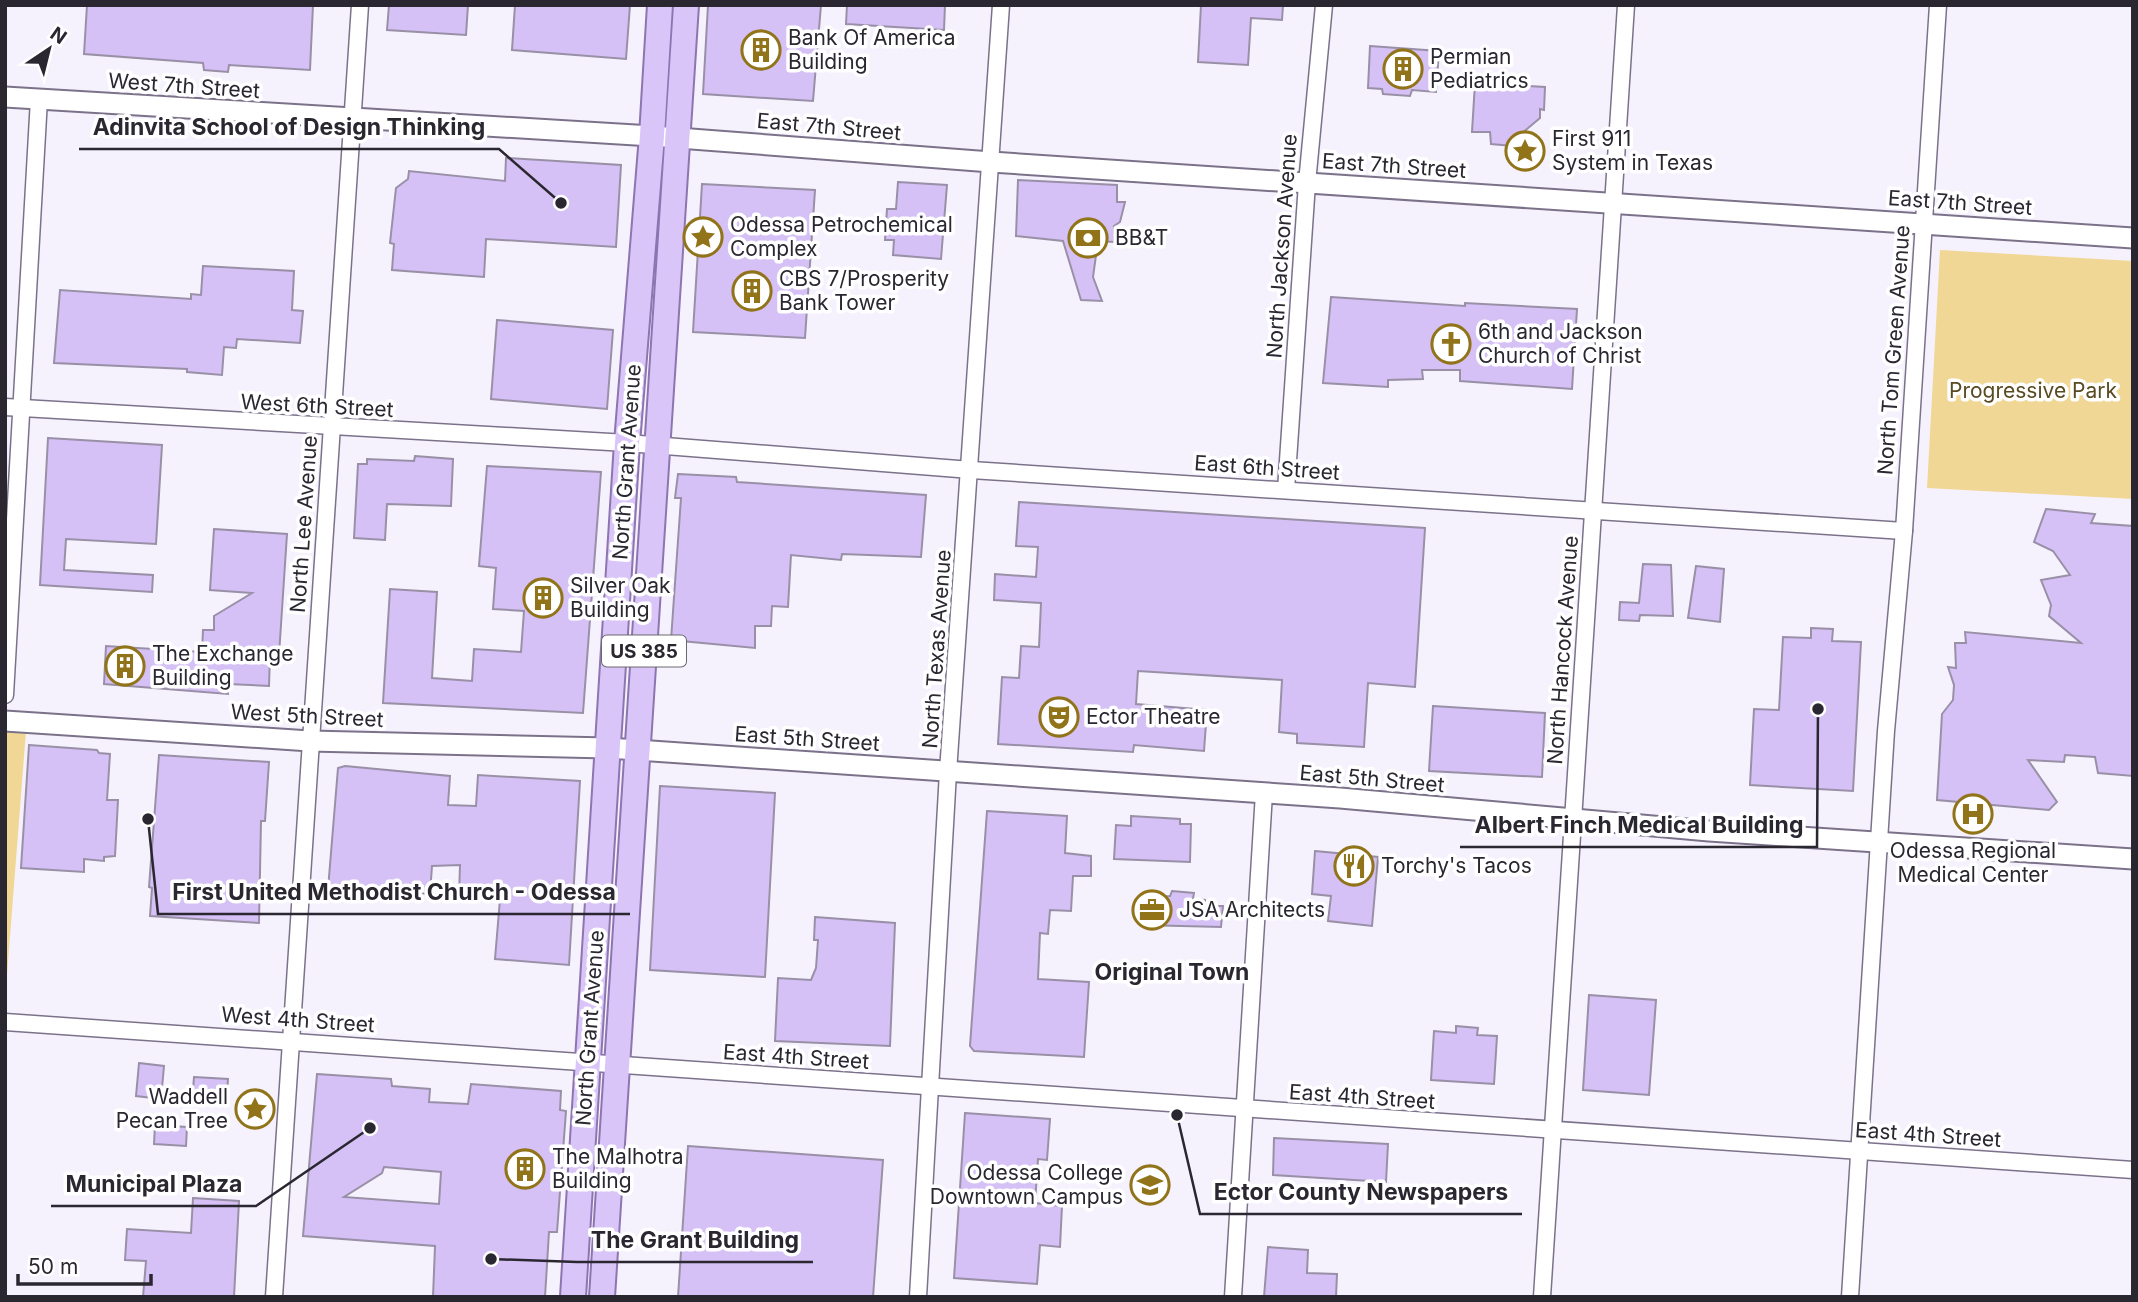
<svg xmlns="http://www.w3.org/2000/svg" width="2138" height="1302" viewBox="0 0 2138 1302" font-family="Inter,sans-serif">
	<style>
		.green { fill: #f1d796 }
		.building { fill: #d5c1f5; stroke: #9990a8; stroke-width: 2; fill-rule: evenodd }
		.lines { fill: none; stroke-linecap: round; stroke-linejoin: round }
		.minor-casing { stroke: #7b728a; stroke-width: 19 }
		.tertiary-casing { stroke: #7b728a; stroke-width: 23 }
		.primary-casing { stroke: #8d75b0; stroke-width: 28 }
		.minor { stroke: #fff; stroke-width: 16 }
		.tertiary { stroke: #fff; stroke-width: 19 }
		.primary { stroke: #dac5f9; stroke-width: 24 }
		.labels { text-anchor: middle; stroke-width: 7; stroke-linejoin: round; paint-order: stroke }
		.shield { fill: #fff; stroke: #6a686f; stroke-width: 2 }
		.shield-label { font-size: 19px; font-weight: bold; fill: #2a2731 }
		.poi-label { font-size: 21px; fill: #2a2731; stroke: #fff; text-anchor: start }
		.street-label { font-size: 21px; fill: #2a2731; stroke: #fff }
		.park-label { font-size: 21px; fill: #594a21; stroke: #fff }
		.neighbourhood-label { font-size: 23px; font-weight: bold; fill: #2a2731; stroke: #fff }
		.leader { fill: none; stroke: #2a2731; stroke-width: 2.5 }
		.callout-dot { fill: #2a2731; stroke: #fff; stroke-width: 2.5 }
		.callout-label { font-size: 23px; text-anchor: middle; font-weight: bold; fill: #2a2731; stroke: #fff; stroke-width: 7; stroke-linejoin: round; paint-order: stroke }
	</style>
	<rect width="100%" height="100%" fill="#f6f2fd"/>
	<g class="green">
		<polygon points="1940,250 2133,261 2133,499 1927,488"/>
		<polygon points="5,730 26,731 5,1001"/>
	</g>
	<g class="building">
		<polygon points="87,5 313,5 310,70 229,65 228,72 204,70 203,63 84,54"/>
		<polygon points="389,5 468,5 466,35 387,30"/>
		<polygon points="515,5 630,5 626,59 512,50"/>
		<polygon points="708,5 821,5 813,101 703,94"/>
		<polygon points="847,5 945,5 944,30 846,24"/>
		<polygon points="1201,5 1283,5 1282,20 1251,18 1248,65 1198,62"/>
		<polygon points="1370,46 1439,51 1436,92 1412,90 1410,96 1383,94 1382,89 1368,88"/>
		<polygon points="1475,83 1545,87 1544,110 1540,109 1540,118 1514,140 1513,146 1491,144 1490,132 1472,132"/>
		<polygon points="506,158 621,165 616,247 486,239 484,277 392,270 394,244 390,243 396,188 408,179 409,171 505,181"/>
		<polygon points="1018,180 1117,185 1117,202 1125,202 1120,222 1114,226 1114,242 1098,241 1093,277 1102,301 1081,300 1063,241 1016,236"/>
		<polygon points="898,182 947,185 941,259 893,255 894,240 885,240 887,209 896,209"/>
		<polygon points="702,184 815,190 805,338 693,332"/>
		<polygon points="203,266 294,271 292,310 303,311 300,343 237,339 236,348 224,347 222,375 187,372 187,369 54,363 60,290 191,299 191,294 201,295"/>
		<polygon points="1331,297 1465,306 1465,303 1577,309 1572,389 1460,381 1460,370 1422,370 1423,379 1388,380 1388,387 1323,383"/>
		<polygon points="497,320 613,330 607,409 491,399"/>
		<polygon points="48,438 162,445 156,544 66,539 64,570 153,575 152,592 40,585"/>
		<polygon points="415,456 453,459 451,506 387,504 385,540 354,538 358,464 367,464 367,459 414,461"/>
		<polygon points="487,466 601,472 583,713 383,703 390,589 437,592 432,678 472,681 474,649 521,652 524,611 493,609 496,568 479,566"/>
		<polygon points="678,474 736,477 737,482 926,495 921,557 842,554 841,560 791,555 788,607 772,606 771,626 755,626 755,648 671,640 681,498 675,498"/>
		<polygon points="1019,502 1425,528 1415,687 1368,683 1364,747 1297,743 1297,734 1279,732 1282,680 1138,671 1136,704 1207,710 1204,751 1134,745 1133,752 998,744 1002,677 1019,678 1021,646 1039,647 1041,603 994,600 995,574 1036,577 1038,547 1016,546"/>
		<polygon points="2046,509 2095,514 2091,523 2133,526 2133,776 2098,773 2095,757 2065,755 2064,762 2028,760 2057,802 2049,810 1937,800 1942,714 1953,700 1954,685 1948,667 1956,668 1955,643 1966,643 1965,632 2081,643 2049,616 2051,605 2041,580 2070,575 2053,551 2034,542"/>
		<polygon points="214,529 287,534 279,655 270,655 269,686 228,684 228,694 104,684 106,646 202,652 203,630 214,630 214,616 252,593 210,590"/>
		<polygon points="1643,564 1671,565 1673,616 1640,615 1639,621 1619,620 1620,602 1639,603"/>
		<polygon points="1696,566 1724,569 1720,622 1688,618"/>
		<polygon points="1811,628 1833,629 1832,641 1861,642 1853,791 1750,785 1754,709 1779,710 1783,637 1811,638"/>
		<polygon points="1433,706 1545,713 1542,777 1429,771"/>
		<polygon points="29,745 97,750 99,753 110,754 107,800 118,800 115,856 104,857 104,861 84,859 84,872 21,868"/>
		<polygon points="159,755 269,762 265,821 261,821 259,923 150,916 152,888 149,887"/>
		<polygon points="345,766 450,776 448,805 476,806 478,775 580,781 569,965 495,959 500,899 459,896 460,865 432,866 430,894 328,889 338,768"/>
		<polygon points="660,786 775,793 765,977 650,970"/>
		<polygon points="987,811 1067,816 1065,853 1091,856 1091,876 1073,876 1071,911 1050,910 1048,934 1040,933 1038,979 1089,982 1084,1057 974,1051 970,1046"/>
		<polygon points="1131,816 1180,819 1180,824 1191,824 1190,862 1114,859 1116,825 1131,826"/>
		<polygon points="1315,851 1378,857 1372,926 1328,921 1331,896 1312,894"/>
		<polygon points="1172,891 1194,893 1193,899 1205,900 1205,906 1223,906 1221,927 1141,925 1142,902 1160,902 1161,897 1170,896"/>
		<polygon points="815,917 895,923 890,1046 775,1041 778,978 811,980 816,968 818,940 814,940"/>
		<polygon points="1589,995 1656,1000 1649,1095 1583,1090"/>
		<polygon points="1456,1026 1478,1028 1477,1035 1497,1036 1494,1084 1431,1080 1434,1031 1456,1033"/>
		<polygon points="139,1063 164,1066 161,1099 136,1096"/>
		<path d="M 317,1074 L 391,1079 L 392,1086 L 430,1089 L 429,1102 L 468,1104 L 471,1084 L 561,1091 L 560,1110 L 566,1111 L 557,1232 L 549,1232 L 545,1297 L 433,1297 L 435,1246 L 303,1236 ZM 384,1167 L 441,1172 L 439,1204 L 344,1197 L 382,1173 Z"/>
		<polygon points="194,1077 228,1079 226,1106 192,1102"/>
		<polygon points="965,1113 1050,1119 1047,1160 1038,1159 1035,1203 1062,1206 1060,1247 1040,1245 1037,1284 954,1278"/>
		<polygon points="155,1125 187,1127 186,1146 154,1144"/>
		<polygon points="1274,1138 1388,1144 1386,1182 1273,1175"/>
		<polygon points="688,1146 883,1160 873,1297 678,1297"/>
		<polygon points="193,1198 239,1201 234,1297 143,1297 146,1261 125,1260 127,1229 191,1233"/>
		<polygon points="1268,1247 1308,1250 1307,1273 1337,1274 1336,1297 1264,1297"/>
	</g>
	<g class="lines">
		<g class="minor-casing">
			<g id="minor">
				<polyline points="5,407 627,443 971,470 1904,531"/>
				<polyline points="1286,490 1307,183 1324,5"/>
				<polyline points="5,695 39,99"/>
				<polyline points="5,1022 2133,1170"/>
				<polyline points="274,1297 360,5"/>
				<polyline points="918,1297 948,772 1001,5"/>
				<polyline points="1233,1297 1264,793"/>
				<polyline points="1542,1297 1626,5"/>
				<polyline points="1850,1297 1886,731 1904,531 1938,5"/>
			</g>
		</g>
		<g class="tertiary-casing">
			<g id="tertiary">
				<polyline points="5,97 652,136 991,162 2133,238"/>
				<polyline points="5,721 310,741 608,748 1340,798 1709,831 2133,859"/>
			</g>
		</g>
		<g class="primary-casing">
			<g id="primary">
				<polyline points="573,1297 627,443 652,136 660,5"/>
				<polyline points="602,1297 686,5"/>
			</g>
		</g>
		<use href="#minor" class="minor"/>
		<use href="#tertiary" class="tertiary"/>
		<use href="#primary" class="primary"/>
	</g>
	<defs>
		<g id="building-ring" transform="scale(2.0125)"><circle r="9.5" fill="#fff" stroke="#917319" stroke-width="1.5"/><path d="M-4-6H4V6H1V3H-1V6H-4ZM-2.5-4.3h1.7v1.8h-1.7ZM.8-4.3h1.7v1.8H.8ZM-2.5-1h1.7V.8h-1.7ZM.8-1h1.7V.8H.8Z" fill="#917319"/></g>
		<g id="sight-ring" transform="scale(2.0125)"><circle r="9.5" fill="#fff" stroke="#917319" stroke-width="1.5"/><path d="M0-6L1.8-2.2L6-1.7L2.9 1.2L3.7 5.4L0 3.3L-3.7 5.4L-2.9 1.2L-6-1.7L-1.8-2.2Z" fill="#917319"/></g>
		<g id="bank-ring" transform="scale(2.0125)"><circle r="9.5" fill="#fff" stroke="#917319" stroke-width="1.5"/><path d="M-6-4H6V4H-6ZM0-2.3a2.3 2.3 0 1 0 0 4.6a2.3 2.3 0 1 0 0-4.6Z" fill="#917319"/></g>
		<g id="church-ring" transform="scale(2.0125)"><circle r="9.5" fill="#fff" stroke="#917319" stroke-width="1.5"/><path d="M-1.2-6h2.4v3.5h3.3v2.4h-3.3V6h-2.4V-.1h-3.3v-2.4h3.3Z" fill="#917319"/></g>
		<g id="theatre-ring" transform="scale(2.0125)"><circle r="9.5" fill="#fff" stroke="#917319" stroke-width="1.5"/><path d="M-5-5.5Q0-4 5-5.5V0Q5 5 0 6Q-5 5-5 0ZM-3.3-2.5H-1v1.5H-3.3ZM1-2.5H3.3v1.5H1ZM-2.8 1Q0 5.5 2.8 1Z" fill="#917319"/></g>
		<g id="hospital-ring" transform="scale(2.0125)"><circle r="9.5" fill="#fff" stroke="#917319" stroke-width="1.5"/><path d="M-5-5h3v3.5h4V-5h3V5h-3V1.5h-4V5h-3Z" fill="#917319"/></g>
		<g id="restaurant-ring" transform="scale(2.0125)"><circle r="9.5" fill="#fff" stroke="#917319" stroke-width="1.5"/><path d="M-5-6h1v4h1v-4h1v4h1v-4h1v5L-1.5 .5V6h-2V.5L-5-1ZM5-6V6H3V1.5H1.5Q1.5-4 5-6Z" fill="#917319"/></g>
		<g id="office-ring" transform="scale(2.0125)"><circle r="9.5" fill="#fff" stroke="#917319" stroke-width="1.5"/><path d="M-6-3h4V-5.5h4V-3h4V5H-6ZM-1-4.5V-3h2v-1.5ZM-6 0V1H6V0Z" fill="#917319"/></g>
		<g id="university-ring" transform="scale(2.0125)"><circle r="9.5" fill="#fff" stroke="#917319" stroke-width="1.5"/><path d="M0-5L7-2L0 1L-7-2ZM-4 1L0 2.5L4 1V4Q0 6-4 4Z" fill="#917319"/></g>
	</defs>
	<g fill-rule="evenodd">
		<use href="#building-ring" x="761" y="50"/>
		<use href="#building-ring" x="1403" y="69"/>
		<use href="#sight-ring" x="1525" y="151"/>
		<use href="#sight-ring" x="703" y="237"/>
		<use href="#bank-ring" x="1088" y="238"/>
		<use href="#building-ring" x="752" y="291"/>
		<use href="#church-ring" x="1451" y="344"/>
		<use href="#building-ring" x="543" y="598"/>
		<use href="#building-ring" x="125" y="666"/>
		<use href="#theatre-ring" x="1059" y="717"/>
		<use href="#hospital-ring" x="1973" y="814"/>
		<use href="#restaurant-ring" x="1354" y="866"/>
		<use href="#office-ring" x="1152" y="910"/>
		<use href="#sight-ring" x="255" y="1109"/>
		<use href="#building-ring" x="525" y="1169"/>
		<use href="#university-ring" x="1150" y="1185"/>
	</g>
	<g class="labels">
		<rect class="shield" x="602" y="635.5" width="84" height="31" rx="5"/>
		<g class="shield-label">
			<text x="644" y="658">US 385</text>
		</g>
		<g class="poi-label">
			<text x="788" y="45">Bank Of America<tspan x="788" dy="24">Building</tspan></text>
			<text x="1430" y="64">Permian<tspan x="1430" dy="24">Pediatrics</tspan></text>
			<text x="1552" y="146">First 911<tspan x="1552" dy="24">System in Texas</tspan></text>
			<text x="730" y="232">Odessa Petrochemical<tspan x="730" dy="24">Complex</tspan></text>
			<text x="1115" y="245">BB&amp;T</text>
			<text x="779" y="286">CBS 7/Prosperity<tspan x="779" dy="24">Bank Tower</tspan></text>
			<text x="1478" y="339">6th and Jackson<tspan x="1478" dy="24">Church of Christ</tspan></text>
			<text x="570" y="593">Silver Oak<tspan x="570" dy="24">Building</tspan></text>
			<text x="152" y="661">The Exchange<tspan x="152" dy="24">Building</tspan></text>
			<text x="1086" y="724">Ector Theatre</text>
			<text x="1973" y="858" text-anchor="middle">Odessa Regional<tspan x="1973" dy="24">Medical Center</tspan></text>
			<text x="1381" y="873">Torchy's Tacos</text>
			<text x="1179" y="917">JSA Architects</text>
			<text x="228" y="1104" text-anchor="end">Waddell<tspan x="228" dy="24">Pecan Tree</tspan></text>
			<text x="552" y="1164">The Malhotra<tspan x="552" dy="24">Building</tspan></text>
			<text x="1123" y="1180" text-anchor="end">Odessa College<tspan x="1123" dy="24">Downtown Campus</tspan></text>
		</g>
		<g class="street-label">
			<text transform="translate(184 86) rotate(4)" y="7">West 7th Street</text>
			<text transform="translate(829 127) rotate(5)" y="7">East 7th Street</text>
			<text transform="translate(1394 166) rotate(4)" y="7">East 7th Street</text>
			<text transform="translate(1960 203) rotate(4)" y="7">East 7th Street</text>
			<text transform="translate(1282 246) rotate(-86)" y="7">North Jackson Avenue</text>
			<text transform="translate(1894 350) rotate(-86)" y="7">North Tom Green Avenue</text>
			<text transform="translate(317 406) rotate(3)" y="7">West 6th Street</text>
			<text transform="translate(627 462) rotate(-86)" y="7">North Grant Avenue</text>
			<text transform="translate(1267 468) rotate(4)" y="7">East 6th Street</text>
			<text transform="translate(304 524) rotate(-86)" y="7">North Lee Avenue</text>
			<text transform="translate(937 649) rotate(-86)" y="7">North Texas Avenue</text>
			<text transform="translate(1563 650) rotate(-86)" y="7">North Hancock Avenue</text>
			<text transform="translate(307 716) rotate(3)" y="7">West 5th Street</text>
			<text transform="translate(807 739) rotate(4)" y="7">East 5th Street</text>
			<text transform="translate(1372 779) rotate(5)" y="7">East 5th Street</text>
			<text transform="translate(298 1020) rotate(4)" y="7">West 4th Street</text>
			<text transform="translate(590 1028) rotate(-86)" y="7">North Grant Avenue</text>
			<text transform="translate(796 1057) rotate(4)" y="7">East 4th Street</text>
			<text transform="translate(1362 1097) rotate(4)" y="7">East 4th Street</text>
			<text transform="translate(1928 1135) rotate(4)" y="7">East 4th Street</text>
		</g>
		<g class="park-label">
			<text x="2033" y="398">Progressive Park</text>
		</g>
		<g class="neighbourhood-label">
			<text x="1172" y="980">Original Town</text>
		</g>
	</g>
	<path class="leader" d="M561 203L499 149H79M1818 709L1817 847H1460M148 819L158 914H630M370 1128L256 1206H51M1177 1115L1200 1214H1522M491 1259L577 1262H813"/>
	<g class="callout-dot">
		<circle cx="561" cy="203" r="7"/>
		<circle cx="1818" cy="709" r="7"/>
		<circle cx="148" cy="819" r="7"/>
		<circle cx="370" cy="1128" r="7"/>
		<circle cx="1177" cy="1115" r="7"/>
		<circle cx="491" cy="1259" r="7"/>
	</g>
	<g class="callout-label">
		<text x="289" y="135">Adinvita School of Design Thinking</text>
		<text x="1639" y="833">Albert Finch Medical Building</text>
		<text x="394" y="900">First United Methodist Church - Odessa</text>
		<text x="154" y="1192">Municipal Plaza</text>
		<text x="1361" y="1200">Ector County Newspapers</text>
		<text x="695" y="1248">The Grant Building</text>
	</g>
	<rect width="2138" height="1302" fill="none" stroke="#2a2731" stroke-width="14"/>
	<g transform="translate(49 49) rotate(35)" stroke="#ffffff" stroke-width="5" paint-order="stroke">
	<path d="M0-5L12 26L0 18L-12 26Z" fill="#2a2731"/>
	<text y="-10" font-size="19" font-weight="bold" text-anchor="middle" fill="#2a2731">N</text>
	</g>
	<path d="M18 1274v10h133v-10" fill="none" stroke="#2a2731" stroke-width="3.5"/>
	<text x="28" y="1274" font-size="21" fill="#2a2731" stroke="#ffffff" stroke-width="5" paint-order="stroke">50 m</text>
</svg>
